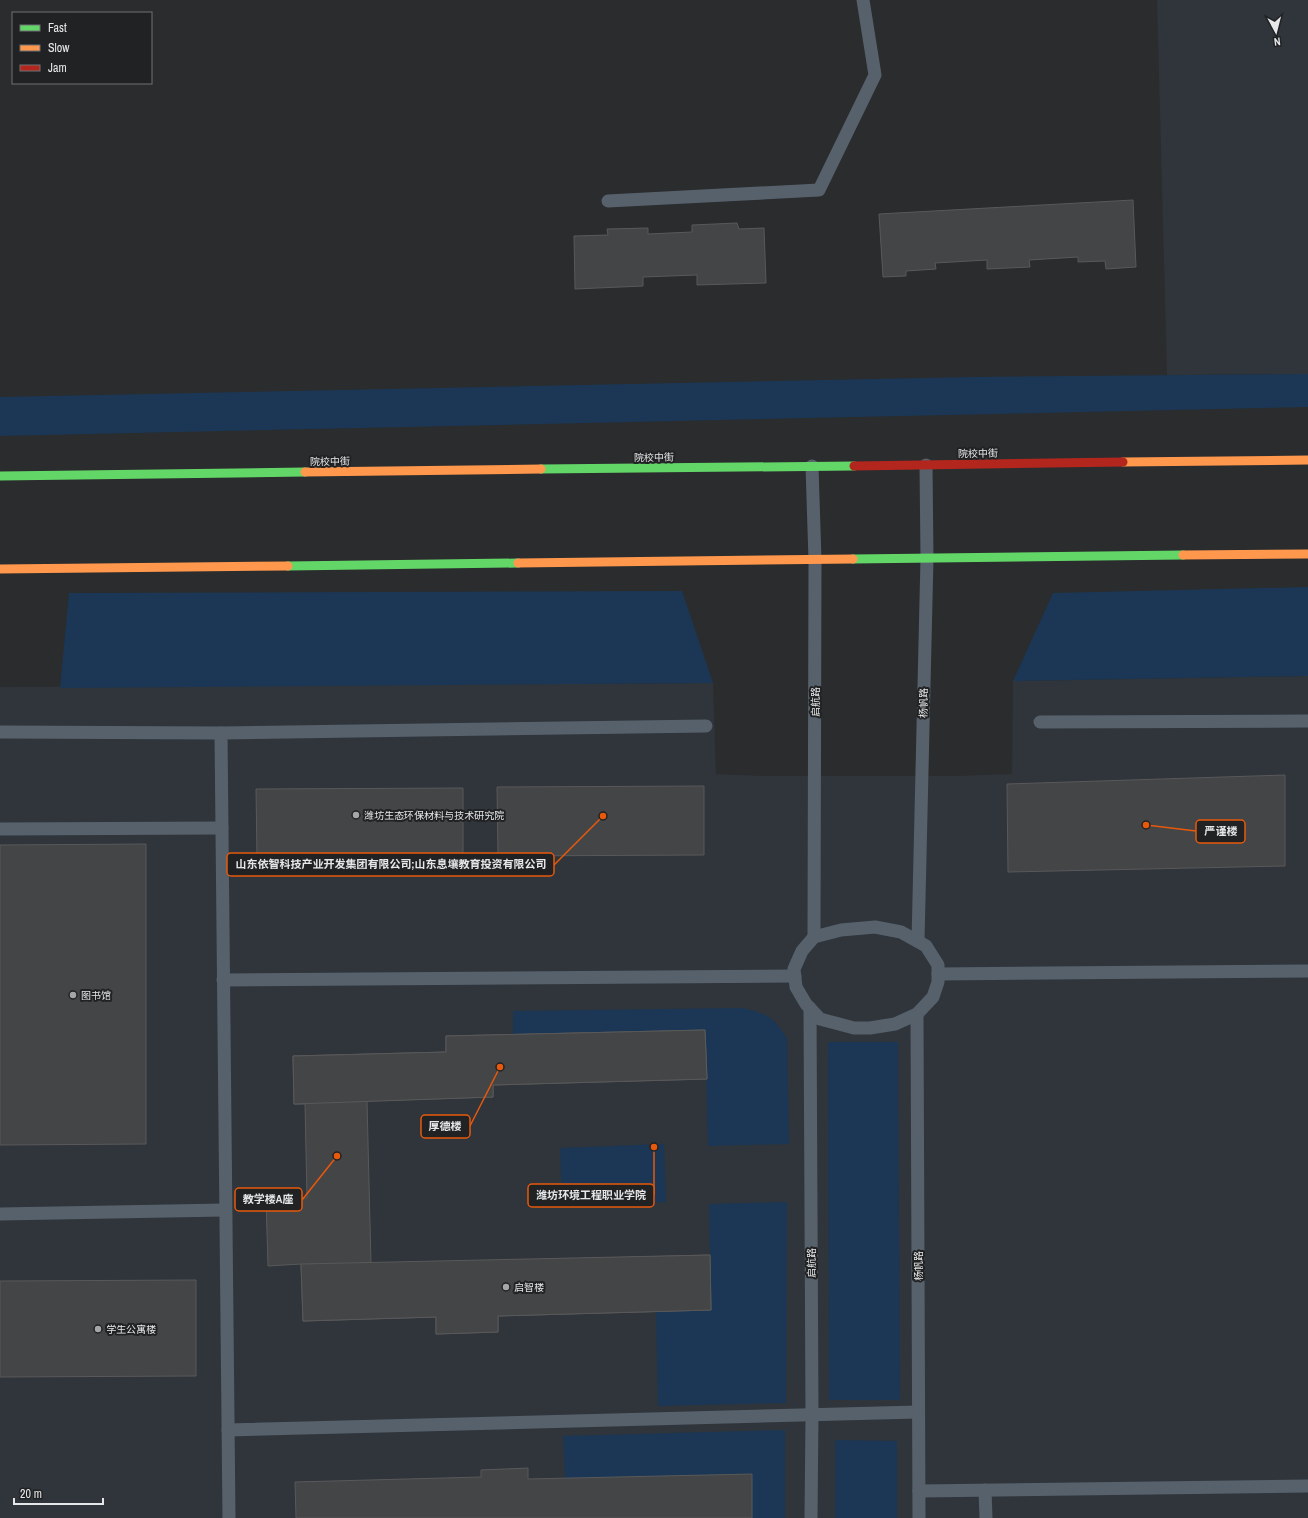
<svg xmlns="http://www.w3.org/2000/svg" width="1308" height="1518" viewBox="0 0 1308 1518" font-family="'Archivo Narrow','Noto Sans SC',sans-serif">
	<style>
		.built { fill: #2f353b }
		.green { fill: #1b3755 }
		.building { fill: #444546; stroke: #59595a }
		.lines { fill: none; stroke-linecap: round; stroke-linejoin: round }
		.lane { stroke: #57616c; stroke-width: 13 }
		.fast { stroke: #63d668; stroke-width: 9 }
		.slow { stroke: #ff974d; stroke-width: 9 }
		.jam { stroke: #b3261e; stroke-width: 9 }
		.poi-dot { fill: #a5a6a7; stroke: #212224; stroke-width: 1.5 }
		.labels { text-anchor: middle; stroke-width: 4; stroke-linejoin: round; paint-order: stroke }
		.street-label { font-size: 10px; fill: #e6e7e9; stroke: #212224 }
		.poi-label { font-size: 10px; fill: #e6e7e9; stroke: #212224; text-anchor: start }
		.leader { fill: none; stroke: #e8590c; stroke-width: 1.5 }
		.callout-dot { fill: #e8590c; stroke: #212224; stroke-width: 1.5 }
		.callout { fill: #212224; stroke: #e8590c; stroke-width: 1.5 }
		.callout-label { font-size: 11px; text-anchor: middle; font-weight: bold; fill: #e6e7e9 }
	</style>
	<rect width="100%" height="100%" fill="#2b2c2d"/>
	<g class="built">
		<polygon points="1157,0 1308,0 1308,374 1167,375"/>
		<polygon points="1308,676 1308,1518 0,1518 0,687 713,683 716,774 766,776 955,776 1012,774 1013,681"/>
	</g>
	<g class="green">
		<polygon points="1308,374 1308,407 0,436 0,397 974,377"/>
		<polygon points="1308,587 1308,676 1013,681 1053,593"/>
		<polygon points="682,591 713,683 60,688 69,593"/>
		<path d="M 742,1008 C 767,1013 773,1017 787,1038 L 789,1144 L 708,1146 L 705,1030 L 513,1034 L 513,1011 Z"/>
		<polygon points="828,1042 898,1042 900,1400 829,1400"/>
		<polygon points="664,1144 666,1202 562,1206 560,1148"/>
		<polygon points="787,1202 786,1403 658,1406 656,1311 711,1310 709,1204"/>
		<polygon points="785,1430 785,1518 752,1518 752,1474 565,1479 563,1436"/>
		<polygon points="835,1440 897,1441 897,1518 835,1518"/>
	</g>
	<g class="building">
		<polygon points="1133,200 1136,267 1106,269 1105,261 1078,262 1078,257 1029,260 1030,267 987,269 987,260 935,263 936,269 906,271 906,276 883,277 879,214"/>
		<polygon points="737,223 739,229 764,228 766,283 697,285 697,275 643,277 643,286 575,289 574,236 608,235 607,229 648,228 648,234 692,232 692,225"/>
		<polygon points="1285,775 1285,866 1008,872 1007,784"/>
		<polygon points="704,786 704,855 498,856 497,787"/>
		<polygon points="463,788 463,855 257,857 256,789"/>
		<polygon points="146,844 146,1144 0,1145 0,845"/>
		<polygon points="705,1030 707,1079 493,1085 493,1097 367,1101 371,1264 710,1255 711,1310 498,1316 498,1332 436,1334 436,1317 303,1321 301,1264 268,1266 266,1199 307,1198 305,1104 294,1104 293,1056 446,1052 446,1036"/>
		<polygon points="705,1030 707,1079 493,1085 493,1097 294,1104 293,1056 446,1052 446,1036"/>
		<polygon points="710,1255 711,1310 498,1316 498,1332 436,1334 436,1317 303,1321 301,1264"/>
		<polygon points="196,1280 196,1376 0,1377 0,1281"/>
		<polygon points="528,1468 528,1479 752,1474 752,1518 296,1518 295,1482 481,1477 481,1470"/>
	</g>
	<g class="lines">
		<g class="lane">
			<polyline points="608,201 819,190 875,75 863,0"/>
			<polyline points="812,466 815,560 814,937"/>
			<polyline points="1040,722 1308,721"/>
			<polyline points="0,732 221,733"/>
			<polyline points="0,829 222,828"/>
			<polygon points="875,927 901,932 926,946 938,965 938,982 933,997 917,1014 895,1024 870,1028 854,1028 820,1019 806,1004 796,987 794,969 802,951 814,937 841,930"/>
			<polyline points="918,941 927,558 926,465"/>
			<polyline points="938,974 1308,971"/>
			<polyline points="223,980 795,976"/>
			<polyline points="810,1008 812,1415 811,1518"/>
			<polyline points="917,1014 919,1518"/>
			<polyline points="0,1214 225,1210"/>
			<polyline points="228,1430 918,1412"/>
			<polyline points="985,1490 986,1518"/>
			<polyline points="919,1491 1308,1486"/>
			<polyline points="229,1518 221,733 706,726"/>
		</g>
		<g class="fast">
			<polyline points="541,469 854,466"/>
			<polyline points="0,476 305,472"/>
			<polyline points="853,559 1183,555"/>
			<polyline points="288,566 518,563"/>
		</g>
		<g class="slow">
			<polyline points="1123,462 1308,460"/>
			<polyline points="305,472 541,469"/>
			<polyline points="1183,555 1308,554"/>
			<polyline points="518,563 853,559"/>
			<polyline points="0,569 288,566"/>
		</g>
		<polyline class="jam" points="854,466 1123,462"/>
	</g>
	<g class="poi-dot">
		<circle cx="356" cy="815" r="4"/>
		<circle cx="73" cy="995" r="4"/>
		<circle cx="506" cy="1287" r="4"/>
		<circle cx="98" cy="1329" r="4"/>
	</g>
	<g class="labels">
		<g class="street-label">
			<text transform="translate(978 453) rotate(-1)" y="4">院校中街</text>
			<text transform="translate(654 457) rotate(-1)" y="4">院校中街</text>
			<text transform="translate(330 461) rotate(-1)" y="4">院校中街</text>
			<text transform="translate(815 702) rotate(-90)" y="4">启航路</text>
			<text transform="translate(923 703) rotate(-89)" y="4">杨帆路</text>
			<text transform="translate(811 1263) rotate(-90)" y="4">启航路</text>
			<text transform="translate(918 1266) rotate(-90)" y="4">杨帆路</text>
		</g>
		<g class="poi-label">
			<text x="364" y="819">潍坊生态环保材料与技术研究院</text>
			<text x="81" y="999">图书馆</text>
			<text x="514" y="1291">启智楼</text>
			<text x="106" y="1333">学生公寓楼</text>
		</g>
	</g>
	<path class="leader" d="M1146 825L1196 831M603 816L554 865M500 1067L470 1126M654 1147L654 1195M337 1156L302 1200"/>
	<g class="callout-dot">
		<circle cx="1146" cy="825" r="4"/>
		<circle cx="603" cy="816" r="4"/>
		<circle cx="500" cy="1067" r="4"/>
		<circle cx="654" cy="1147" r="4"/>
		<circle cx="337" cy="1156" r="4"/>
	</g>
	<g class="callout">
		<rect x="1196" y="820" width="49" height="23" rx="4"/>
		<rect x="227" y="853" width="327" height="23" rx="4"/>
		<rect x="421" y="1115" width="49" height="23" rx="4"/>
		<rect x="528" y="1184" width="126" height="23" rx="4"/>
		<rect x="235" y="1188" width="67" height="23" rx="4"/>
	</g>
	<g class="callout-label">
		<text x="1221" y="835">严谨楼</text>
		<text x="391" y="868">山东依智科技产业开发集团有限公司;山东息壤教育投资有限公司</text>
		<text x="445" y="1130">厚德楼</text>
		<text x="591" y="1199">潍坊环境工程职业学院</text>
		<text x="268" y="1203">教学楼A座</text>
	</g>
	<rect x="12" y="12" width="140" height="72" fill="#212224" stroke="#707173"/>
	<rect x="20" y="25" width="20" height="6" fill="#63d668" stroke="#707173"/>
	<text x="48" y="32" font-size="12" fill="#e6e7e9">Fast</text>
	<rect x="20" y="45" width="20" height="6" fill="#ff974d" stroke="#707173"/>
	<text x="48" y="52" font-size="12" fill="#e6e7e9">Slow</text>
	<rect x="20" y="65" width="20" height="6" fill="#b3261e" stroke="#707173"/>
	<text x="48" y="72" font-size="12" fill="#e6e7e9">Jam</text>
	<g transform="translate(1276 32) rotate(173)" stroke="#212224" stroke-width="3" paint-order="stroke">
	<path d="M0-3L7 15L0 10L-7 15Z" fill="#e6e7e9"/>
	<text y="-6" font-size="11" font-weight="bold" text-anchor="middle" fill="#e6e7e9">N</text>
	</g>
	<path d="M14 1498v6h89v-6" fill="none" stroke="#e6e7e9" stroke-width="2"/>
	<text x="20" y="1498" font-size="12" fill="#e6e7e9" stroke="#212224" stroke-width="3" paint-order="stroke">20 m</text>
</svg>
